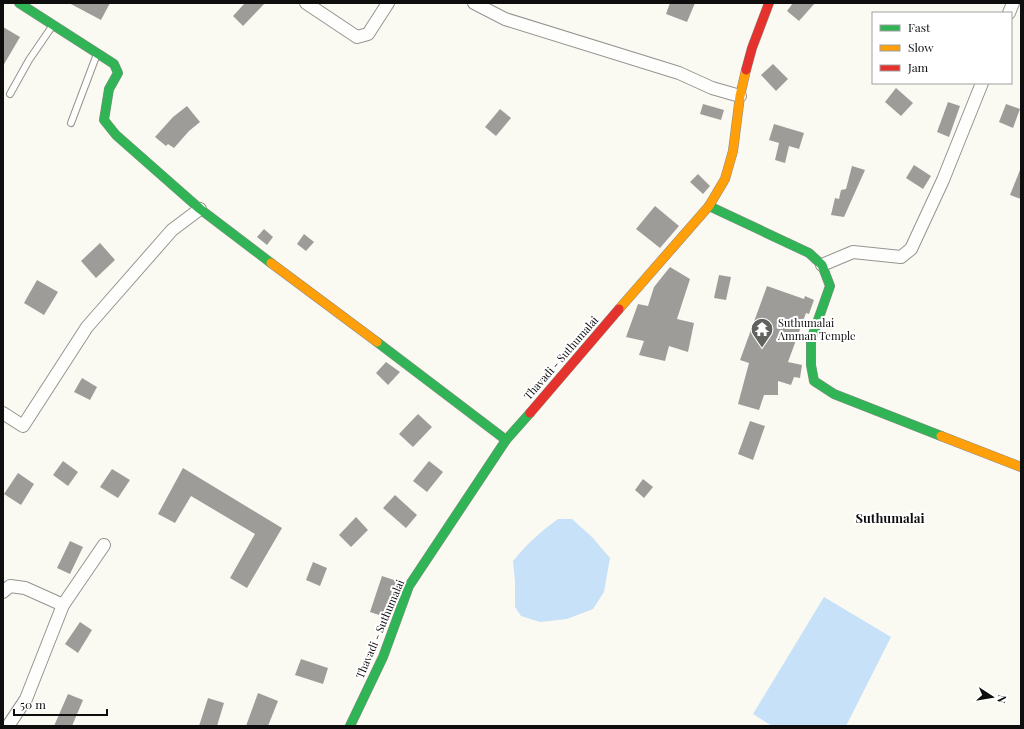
<svg xmlns="http://www.w3.org/2000/svg" width="1024" height="729" viewBox="0 0 1024 729" font-family="'Playfair Display',serif">
	<style>
		.water { fill: #c6e1f8 }
		.building { fill: #9e9c98 }
		.lines { fill: none; stroke-linecap: round; stroke-linejoin: round }
		.lane-casing { stroke: #959491; stroke-width: 8 }
		.street-casing { stroke: #959491; stroke-width: 14 }
		.fast-casing { stroke: #8b8b87; stroke-width: 10 }
		.slow-casing { stroke: #8b8b87; stroke-width: 10 }
		.jam-casing { stroke: #8b8b87; stroke-width: 10 }
		.lane { stroke: #fefefd; stroke-width: 6 }
		.street { stroke: #fefefd; stroke-width: 12 }
		.fast { stroke: #30b455; stroke-width: 9 }
		.slow { stroke: #ff9f0a; stroke-width: 9 }
		.jam { stroke: #e5322d; stroke-width: 9 }
		.labels { text-anchor: middle; stroke-width: 4; stroke-linejoin: round; paint-order: stroke }
		.poi-label { font-size: 11px; fill: #0e0e0e; stroke: #fff; text-anchor: start }
		.street-label { font-size: 11px; fill: #0e0e0e; stroke: #fff }
		.quarter-label { font-size: 13px; font-weight: bold; fill: #0e0e0e; stroke: #fff }
	</style>
	<rect width="100%" height="100%" fill="#fbfaf2"/>
	<g class="water">
		<path d="M 558,519 L 572,519 L 592,537 L 610,558 L 604,592 L 593,609 L 567,619 L 540,622 L 521,616 L 515,607 L 515,581 L 513,561 C 526,545 540,532 558,519 Z"/>
		<polygon points="824,597 891,637 846,726 772,726 753,714"/>
	</g>
	<g class="building">
		<polygon points="69,3 110,3 101,20"/>
		<polygon points="245,3 265,3 243,26 233,16"/>
		<polygon points="670,3 695,3 687,22 666,14"/>
		<polygon points="793,3 815,3 799,21 787,11"/>
		<polygon points="3,27 20,37 3,66"/>
		<polygon points="773,64 788,79 776,91 761,75"/>
		<polygon points="896,88 913,103 901,116 885,102"/>
		<polygon points="948,102 960,106 949,137 937,132"/>
		<polygon points="703,104 724,110 721,120 700,114"/>
		<polygon points="1006,104 1020,109 1013,128 999,122"/>
		<polygon points="187,106 200,122 189,131 174,148 168,144 166,146 155,137 173,117"/>
		<polygon points="500,109 511,118 496,136 485,127"/>
		<polygon points="774,124 804,133 799,149 789,146 785,163 775,160 779,143 769,140"/>
		<polygon points="914,165 931,176 923,189 906,178"/>
		<polygon points="852,166 865,170 844,217 831,215 835,198 839,199 841,190 846,189"/>
		<polygon points="1020,170 1021,170 1021,199 1010,195"/>
		<polygon points="698,174 710,186 703,194 690,182"/>
		<polygon points="655,206 679,226 660,248 636,229"/>
		<polygon points="264,229 273,237 267,245 257,237"/>
		<polygon points="304,234 314,242 306,251 297,244"/>
		<polygon points="100,243 115,260 96,278 81,261"/>
		<polygon points="670,267 690,279 677,319 694,323 688,352 669,346 665,361 639,355 644,341 626,337 638,304 648,306 654,287"/>
		<polygon points="719,275 731,277 726,300 714,298"/>
		<polygon points="37,280 58,292 44,315 24,303"/>
		<polygon points="767,286 804,299 805,296 814,300 809,314 806,313 788,362 802,365 800,378 794,377 791,385 778,381 778,395 764,395 759,410 738,404 749,363 740,360"/>
		<polygon points="386,362 400,372 388,385 376,373"/>
		<polygon points="82,378 97,387 90,400 74,392"/>
		<polygon points="418,414 432,427 413,447 399,434"/>
		<polygon points="750,421 765,426 753,460 738,454"/>
		<polygon points="63,461 78,472 68,486 53,475"/>
		<polygon points="429,461 443,472 427,492 413,481"/>
		<polygon points="183,468 282,528 247,588 230,578 255,534 191,496 175,523 158,514"/>
		<polygon points="112,469 130,480 118,498 100,487"/>
		<polygon points="18,473 34,484 21,505 4,494"/>
		<polygon points="643,479 653,487 644,498 635,490"/>
		<polygon points="395,495 417,515 406,528 383,508"/>
		<polygon points="356,517 368,530 351,547 339,535"/>
		<polygon points="70,541 83,547 70,574 57,568"/>
		<polygon points="313,562 327,568 320,586 306,580"/>
		<polygon points="382,576 397,581 385,617 370,612"/>
		<polygon points="80,622 92,630 78,653 65,644"/>
		<polygon points="301,659 328,668 323,684 295,675"/>
		<polygon points="258,693 278,701 268,726 246,726"/>
		<polygon points="68,694 83,700 72,726 54,726"/>
		<polygon points="208,698 224,703 217,726 199,726"/>
	</g>
	<g class="lines">
		<g class="lane-casing">
			<g id="lane">
				<polyline points="10,94 29,60 53,25"/>
				<polyline points="71,123 97,54"/>
			</g>
		</g>
		<g class="street-casing">
			<g id="street">
				<polyline points="306,3 357,37 368,34 388,3"/>
				<polyline points="474,3 505,19 679,73 712,88 740,96"/>
				<polyline points="1009,13 1013,3"/>
				<polyline points="822,265 853,252 901,257 911,249 943,180 982,83"/>
				<polyline points="3,413 23,426 87,327 172,230 200,209"/>
				<polyline points="3,592 10,586 25,588 63,605"/>
				<polyline points="8,726 26,699 63,605 104,545"/>
			</g>
		</g>
		<g class="fast-casing">
			<g id="fast">
				<polyline points="19,3 114,64 118,73 109,89 104,120 116,135 200,209 271,263"/>
				<polyline points="709,206 809,253 822,265 830,286 811,340 811,365 814,381 834,394 941,436"/>
				<polyline points="377,342 506,440"/>
				<polyline points="350,726 383,657 409,586 506,440 530,413"/>
			</g>
		</g>
		<g class="slow-casing">
			<g id="slow">
				<polyline points="271,263 377,342"/>
				<polyline points="619,309 709,206 725,179 733,151 740,96 746,70"/>
				<polyline points="941,436 1021,467"/>
			</g>
		</g>
		<g class="jam-casing">
			<g id="jam">
				<polyline points="746,70 752,48 769,3"/>
				<polyline points="530,413 619,309"/>
			</g>
		</g>
		<use href="#lane" class="lane"/>
		<use href="#street" class="street"/>
		<use href="#fast" class="fast"/>
		<use href="#slow" class="slow"/>
		<use href="#jam" class="jam"/>
	</g>
	<defs>
		<g id="temple-pin" transform="scale(1.15)"><path d="M0 17L-7.5 6A9.5 9.5 0 1 1 7.5 6Z" fill="#61615e" stroke="#fff"/><path d="M0-6L5-2H3V0L6.5 2.5H4V6H1.5V3h-3V6H-4V2.5H-6.5L-3 0V-2H-5Z" fill="#fff"/></g>
	</defs>
	<g fill-rule="evenodd">
		<use href="#temple-pin" x="762" y="329"/>
	</g>
	<g class="labels">
		<g class="poi-label">
			<text x="778" y="327">Suthumalai<tspan x="778" dy="13">Amman Temple</tspan></text>
		</g>
		<g class="street-label">
			<text transform="translate(561 358) rotate(-49)" y="4">Thavadi - Suthumalai</text>
			<text transform="translate(380 629) rotate(-67)" y="4">Thavadi - Suthumalai</text>
		</g>
		<g class="quarter-label">
			<text x="890" y="523">Suthumalai</text>
		</g>
	</g>
	<rect width="1024" height="729" fill="none" stroke="#0e0e0e" stroke-width="8"/>
	<rect x="872" y="12" width="140" height="72" fill="#ffffff" stroke="#9f9f9f"/>
	<rect x="880" y="25" width="20" height="6" fill="#30b455" stroke="#9f9f9f"/>
	<text x="908" y="32" font-size="12" fill="#0e0e0e">Fast</text>
	<rect x="880" y="45" width="20" height="6" fill="#ff9f0a" stroke="#9f9f9f"/>
	<text x="908" y="52" font-size="12" fill="#0e0e0e">Slow</text>
	<rect x="880" y="65" width="20" height="6" fill="#e5322d" stroke="#9f9f9f"/>
	<text x="908" y="72" font-size="12" fill="#0e0e0e">Jam</text>
	<g transform="translate(992 697) rotate(102)" stroke="#ffffff" stroke-width="3" paint-order="stroke">
	<path d="M0-3L7 15L0 10L-7 15Z" fill="#0e0e0e"/>
	<text y="-6" font-size="11" font-weight="bold" text-anchor="middle" fill="#0e0e0e">N</text>
	</g>
	<path d="M14 709v6h93v-6" fill="none" stroke="#0e0e0e" stroke-width="2"/>
	<text x="20" y="709" font-size="12" fill="#0e0e0e" stroke="#ffffff" stroke-width="3" paint-order="stroke">50 m</text>
</svg>
